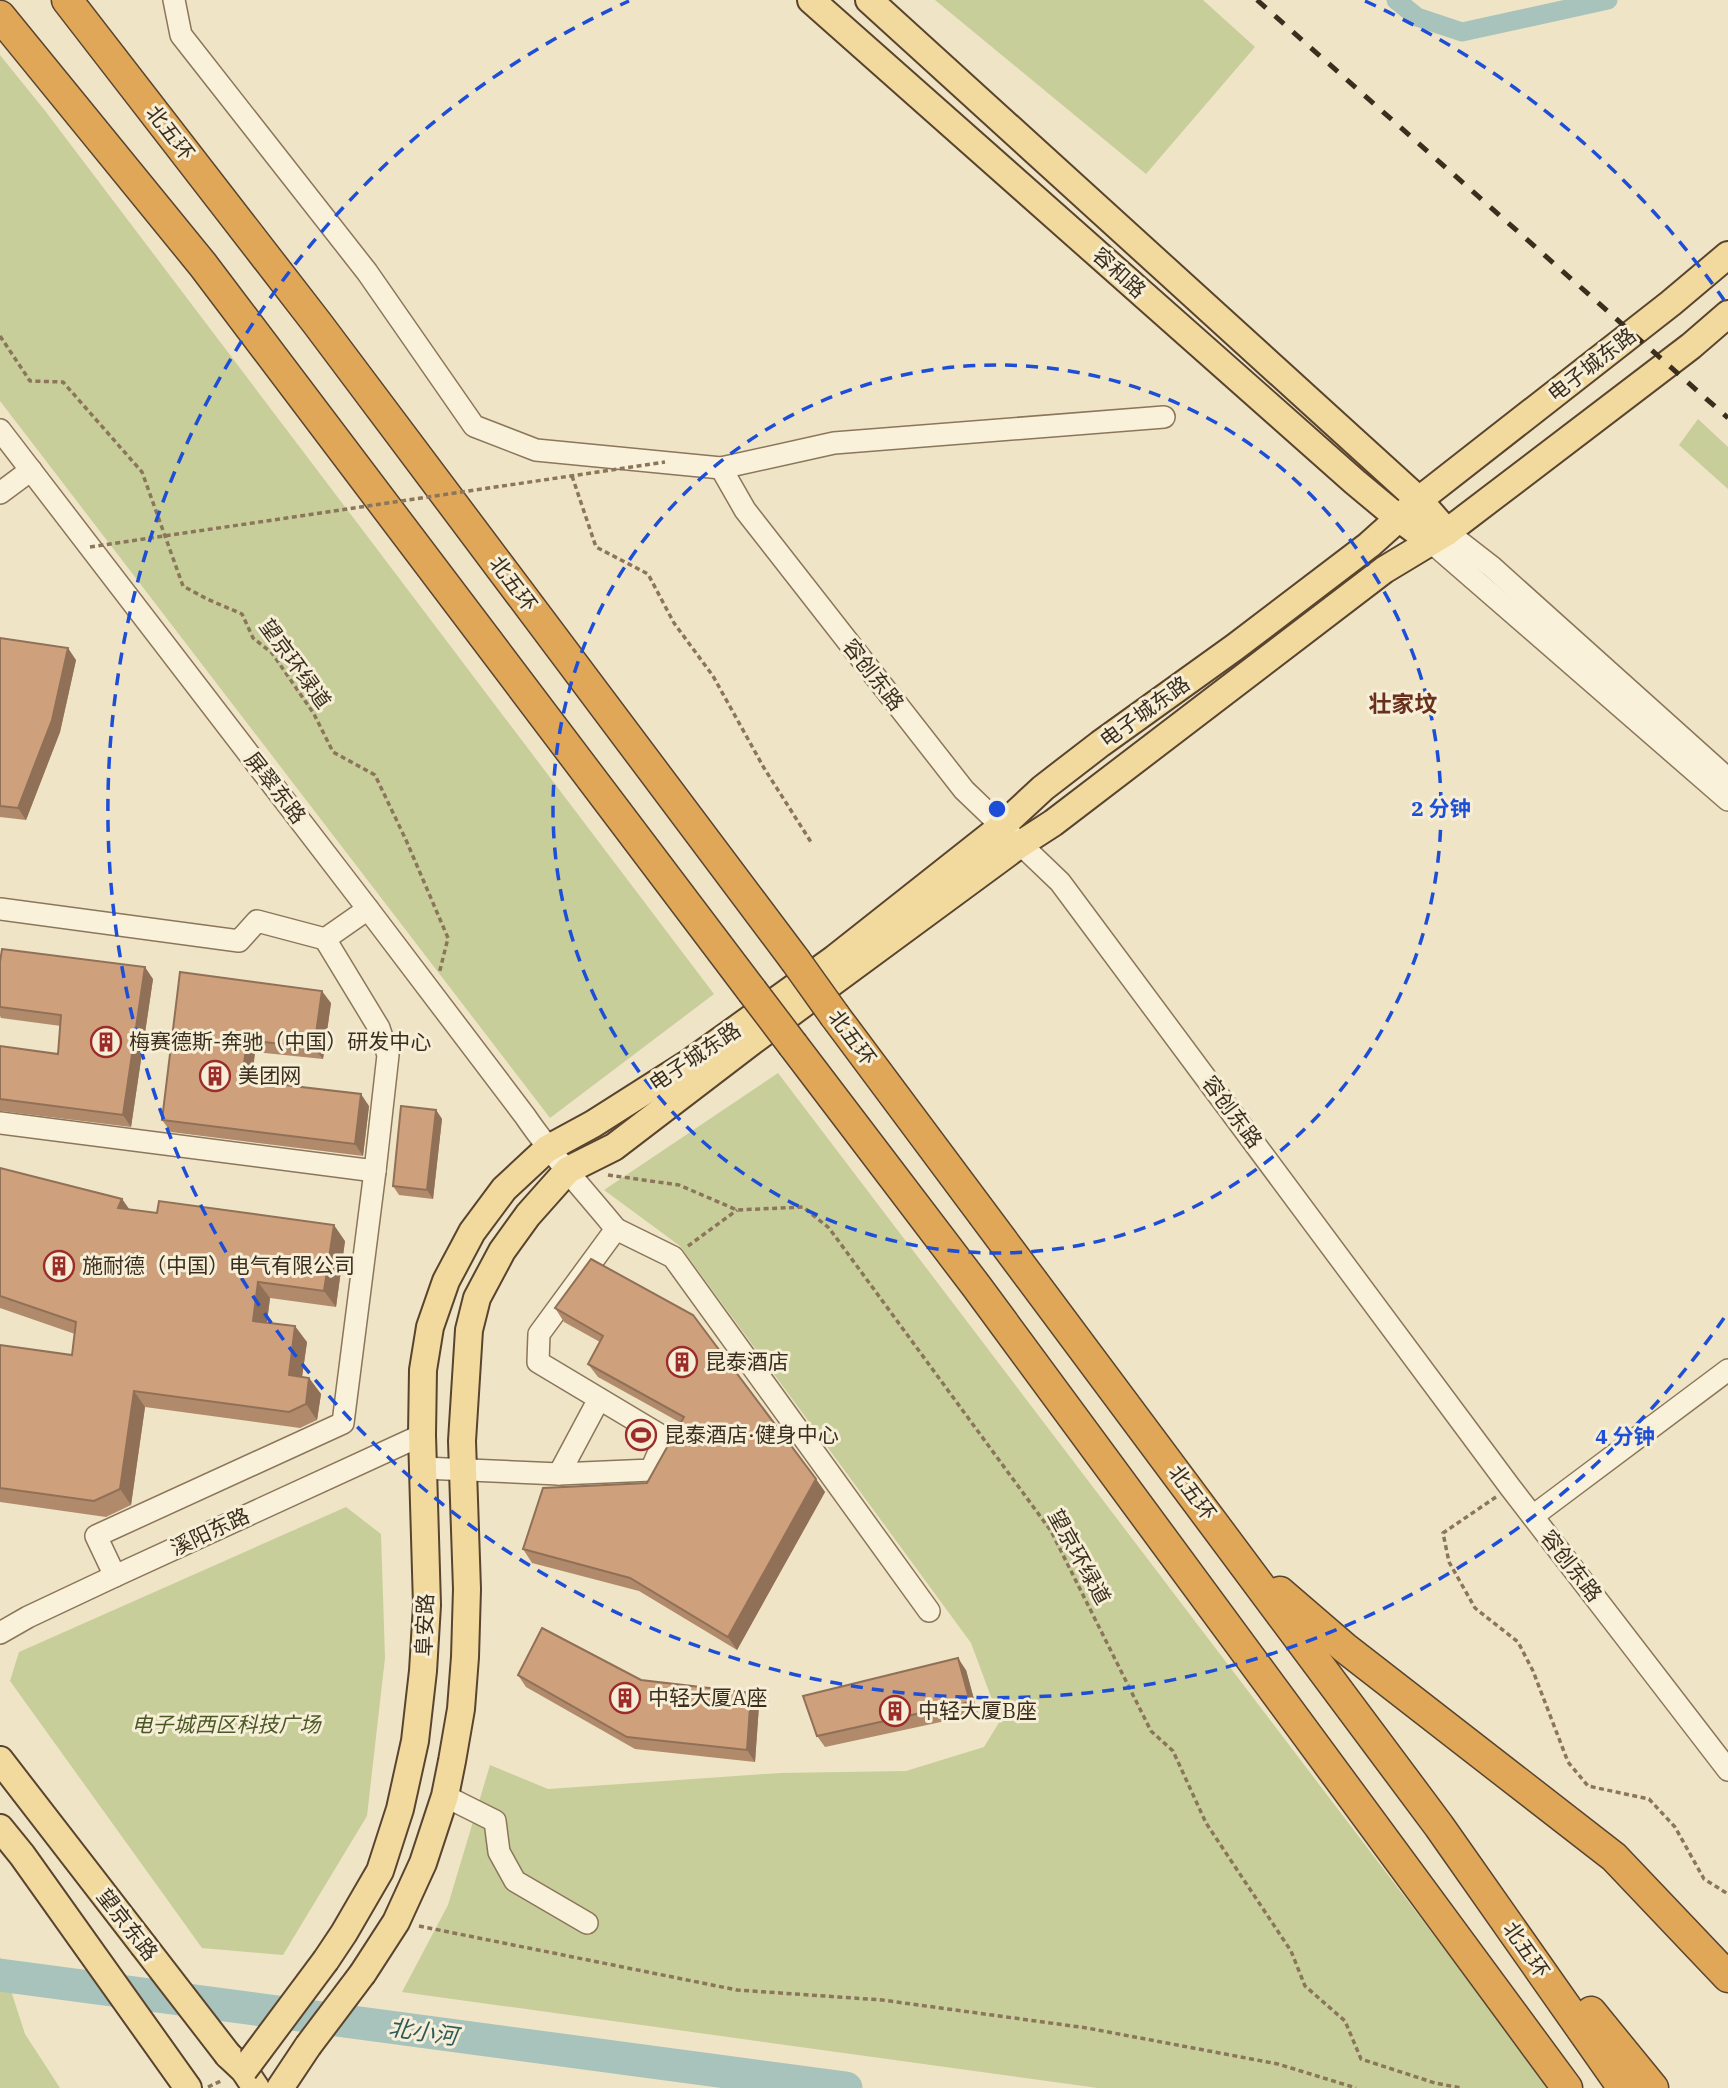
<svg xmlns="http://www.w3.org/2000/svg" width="1728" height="2088" viewBox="0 0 1728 2088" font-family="'IBM Plex Serif','Noto Sans SC',serif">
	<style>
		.green { fill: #c7ce9a }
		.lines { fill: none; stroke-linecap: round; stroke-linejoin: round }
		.canal { stroke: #a8c3bc; stroke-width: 19 }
		.river { stroke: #a8c3bc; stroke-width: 33 }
		.minor-casing { stroke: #8b765b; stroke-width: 24 }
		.major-casing { stroke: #59442f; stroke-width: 30 }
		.highway-casing { stroke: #59442f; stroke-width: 33 }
		.path { stroke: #8b765b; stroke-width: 3.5; stroke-dasharray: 5 3.5; stroke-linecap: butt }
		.minor { stroke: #faf1da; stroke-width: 21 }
		.major { stroke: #f2da9e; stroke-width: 26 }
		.highway { stroke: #dfa757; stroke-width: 30 }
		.rail { stroke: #3b2e1f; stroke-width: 5; stroke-dasharray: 12 12; stroke-linecap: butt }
		.major-bridge-casing { stroke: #59442f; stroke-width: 30; stroke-linecap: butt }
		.highway-bridge-casing { stroke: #59442f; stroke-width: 33; stroke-linecap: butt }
		.path-bridge { stroke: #8b765b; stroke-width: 3.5; stroke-dasharray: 5 3.5; stroke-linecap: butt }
		.major-bridge { stroke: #f2da9e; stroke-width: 26 }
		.highway-bridge { stroke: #dfa757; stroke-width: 30 }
		.wall { fill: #b18a6b }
		.shaded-wall { fill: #907057 }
		.building { fill: #cea07c; stroke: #907057; stroke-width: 2 }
		.ring { fill: none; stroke: #1d4ed8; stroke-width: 3.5; stroke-dasharray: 12 9 }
		.labels { text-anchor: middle; stroke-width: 6; stroke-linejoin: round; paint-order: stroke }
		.street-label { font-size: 21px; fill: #3b2e1f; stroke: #f6eed6 }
		.poi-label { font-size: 21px; fill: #3b2e1f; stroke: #f6eed6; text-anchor: start }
		.park-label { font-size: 21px; font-style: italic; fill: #4a5826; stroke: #f6eed6 }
		.neighbourhood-label { font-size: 23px; font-weight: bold; fill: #69301e; stroke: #f6eed6 }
		.water-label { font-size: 23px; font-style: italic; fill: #2e5b5a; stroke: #f6eed6 }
		.centre { fill: #1d4ed8; stroke: #f6eed6; stroke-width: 3.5 }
		.ring-label { font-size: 21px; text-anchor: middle; font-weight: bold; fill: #1d4ed8; stroke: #f6eed6; stroke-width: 6; stroke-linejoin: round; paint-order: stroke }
	</style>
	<rect width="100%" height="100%" fill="#efe4c6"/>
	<g class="green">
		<polygon points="935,0 1203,0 1255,47 1146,174"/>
		<polygon points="0,55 46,112 714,994 550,1118 0,401"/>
		<polygon points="1698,419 1728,447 1728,489 1679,445"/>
		<polygon points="778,1073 1550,2088 1098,2088 402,1992 448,1905 490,1765 548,1789 780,1773 906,1771 984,1747 1000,1721 971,1643 680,1246 604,1190"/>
		<polygon points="346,1507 381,1534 385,1658 367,1816 283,1955 202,1948 10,1681 19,1652"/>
		<polygon points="0,1957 25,2034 60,2088 0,2088"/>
	</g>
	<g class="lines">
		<polyline class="canal" points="1396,0 1417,17 1462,32 1608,0"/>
		<polyline class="river" points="0,1975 846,2088"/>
		<g class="minor-casing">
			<g id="minor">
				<polyline points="174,0 181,35 367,272 474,426 536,450 721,468 834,443 1164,417"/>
				<path d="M 0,430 L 368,909 L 525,1116 C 552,1156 585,1191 616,1229 L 539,1334 L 538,1362 L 665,1438 L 651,1470 L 559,1474 L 423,1468"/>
				<polyline points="721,468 745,510 964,790 1060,882 1510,1487 1728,1770"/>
				<polyline points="0,493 31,470"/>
				<polyline points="1447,532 1492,567 1728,779"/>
				<polyline points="1430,541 1728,800"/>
				<polyline points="0,909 239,941 257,921 325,939 368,909"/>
				<polyline points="0,1123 375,1171 388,1055 379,1028 325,939"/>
				<polyline points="616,1229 673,1257 929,1611"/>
				<polyline points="559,1474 599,1399"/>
				<polyline points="1533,1516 1728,1370"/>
				<polyline points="115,1576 96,1536 343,1423 375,1171"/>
				<polyline points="0,1633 28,1617 115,1576 422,1435"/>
				<polyline points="445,1796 495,1821 499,1852 515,1881 587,1923"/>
			</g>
		</g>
		<g class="major-casing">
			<g id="major">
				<polyline points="811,0 1355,482 1397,517 1430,541"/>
				<polyline points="869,0 1419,500 1447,532"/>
				<polyline points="0,1760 143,1945"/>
				<polyline points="0,1828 22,1855 188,2088"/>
				<polyline points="326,1960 344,1933 380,1871 400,1809 415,1741 423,1671 427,1605 422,1435 423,1370 430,1327 446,1281 472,1232 504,1189 547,1149 593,1124 689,1063 834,959 1001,827 1043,788 1100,744 1235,647 1369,545 1419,500 1671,303 1728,255"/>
				<polyline points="363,1973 396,1922 423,1863 445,1796 452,1761 461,1709 465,1657 467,1589 462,1441 469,1330 477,1298 502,1251 528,1215 568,1170 614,1147 750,1043 1019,845 1053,823 1384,570 1447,532 1691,346 1728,314"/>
				<polyline points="228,2055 244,2070 256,2088"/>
				<polyline points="280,2088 308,2046"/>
			</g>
		</g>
		<g class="highway-casing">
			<g id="highway">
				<polyline points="67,0 317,323 795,960"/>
				<polyline points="0,16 203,265 752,991"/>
				<polyline points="835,1016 1439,1826 1623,2088"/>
				<polyline points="793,1045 977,1287 1567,2088"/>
				<polyline points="1280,1592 1345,1648 1614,1857 1728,1977"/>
				<polyline points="1591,2012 1653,2088"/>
			</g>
		</g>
		<g class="path">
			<polyline points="0,336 30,381 63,382 142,472 183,586 207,599 242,614 253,638 272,653 314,714 333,752 375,775 406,840 448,938 439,974"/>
			<polyline points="572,476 596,547 648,574 674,623 713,676 764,768 811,842"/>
			<polyline points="608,1175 679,1185 737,1210 803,1207 829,1228 1051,1531 1151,1731 1173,1751 1206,1823 1291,1951 1305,1986 1345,2021 1361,2059 1435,2083 1461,2088"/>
			<polyline points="688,1246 737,1210"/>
			<polyline points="1496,1497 1443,1533 1449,1562 1475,1608 1518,1642 1533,1671 1568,1762 1588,1786 1649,1799 1675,1827 1704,1879 1728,1894"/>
			<polyline points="419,1926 737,1990 882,2000 1087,2028 1278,2064 1356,2088"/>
			<polyline points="208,2087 223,2080"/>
		</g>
		<use href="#minor" class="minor"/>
		<use href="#major" class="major"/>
		<use href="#highway" class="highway"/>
		<polyline class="rail" points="1257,0 1728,418"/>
		<g class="major-bridge-casing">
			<g id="major-bridge">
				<polyline points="143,1945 228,2055"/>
				<polyline points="308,2046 363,1973"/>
				<polyline points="244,2070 326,1960"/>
			</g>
		</g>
		<g class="highway-bridge-casing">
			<g id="highway-bridge">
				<polyline points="795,960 835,1016"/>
				<polyline points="752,991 793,1045"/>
			</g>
		</g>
		<polyline class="path-bridge" points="90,547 665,462"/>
		<use href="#major-bridge" class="major-bridge"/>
		<use href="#highway-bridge" class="highway-bridge"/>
	</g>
	<g class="wall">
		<polygon points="0,638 76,660 60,732 26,820 0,817"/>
		<polygon points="0,962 153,979 131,1127 0,1111 0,1046 58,1054 61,1026 1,1018 0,1016"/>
		<polygon points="180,972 331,1003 323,1059 255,1052 252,1081 369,1106 363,1156 171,1132 162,1120"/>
		<polygon points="436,1110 442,1119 433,1199 399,1195 393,1186"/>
		<polygon points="0,1168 122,1199 129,1209 345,1241 336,1307 270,1298 267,1322 307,1342 302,1377 309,1378 321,1394 317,1420 300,1428 145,1407 131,1505 106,1517 0,1502 0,1345 72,1355 75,1334 0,1308"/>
		<polygon points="591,1259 816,1479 825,1492 737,1650 639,1591 532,1563 523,1549 647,1483 681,1423 598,1377 588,1364 600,1342 564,1322 555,1308"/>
		<polygon points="966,1670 978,1714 825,1747 817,1736"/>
		<polygon points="518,1675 641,1680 751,1693 759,1705 755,1762 635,1749 526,1687"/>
	</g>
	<g class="shaded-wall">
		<polygon points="68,648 76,660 60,732 26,820 18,808"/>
		<polygon points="145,967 153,979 131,1127 123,1115"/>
		<polygon points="322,991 331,1003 323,1059 314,1048"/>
		<polygon points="247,1040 255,1052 250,1092 242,1080"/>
		<polygon points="361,1094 369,1106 363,1156 355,1144"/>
		<polygon points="436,1110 442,1119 433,1199 427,1190"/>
		<polygon points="122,1199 134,1216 118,1208"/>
		<polygon points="334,1225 345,1241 336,1307 324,1291"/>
		<polygon points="258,1282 270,1298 265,1337 253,1321"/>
		<polygon points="295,1326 307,1342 300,1391 289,1375"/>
		<polygon points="309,1378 321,1394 317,1420 306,1404"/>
		<polygon points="134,1391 145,1407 131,1505 120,1489"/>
		<polygon points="816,1479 825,1492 737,1650 728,1637"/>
		<polygon points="958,1658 966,1670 978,1714 970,1702"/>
		<polygon points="751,1693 759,1705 755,1762 747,1750"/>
	</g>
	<g class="building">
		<polygon points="0,638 68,648 52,720 18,808 0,806"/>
		<polygon points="2,949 145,967 123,1115 0,1099 0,1046 58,1054 61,1015 0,1007 0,962"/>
		<polygon points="180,972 322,991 314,1048 247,1040 242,1080 361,1094 355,1144 162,1120"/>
		<polygon points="401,1106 436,1110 427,1190 393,1186"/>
		<polygon points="0,1168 122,1199 118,1208 157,1213 159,1201 334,1225 324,1291 258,1282 253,1321 295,1326 289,1375 309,1378 306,1404 289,1412 134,1391 120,1489 94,1501 0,1488 0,1345 72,1355 76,1322 0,1296"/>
		<polygon points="591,1259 693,1315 816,1479 728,1637 630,1578 523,1549 543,1488 647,1483 684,1417 588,1364 603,1336 555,1308"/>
		<polygon points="542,1628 641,1680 751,1693 747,1750 627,1737 518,1675"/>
		<polygon points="958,1658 970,1702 817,1736 803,1696"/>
	</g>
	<g class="ring">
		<circle cx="997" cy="809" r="444"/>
		<path d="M1724 1318A888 888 0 1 1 629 1M1365 1A888 888 0 0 1 1724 300"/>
	</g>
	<defs>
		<g id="building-ring" transform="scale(1.575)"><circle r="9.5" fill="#f6eed6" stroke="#9c2c2a" stroke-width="1.5"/><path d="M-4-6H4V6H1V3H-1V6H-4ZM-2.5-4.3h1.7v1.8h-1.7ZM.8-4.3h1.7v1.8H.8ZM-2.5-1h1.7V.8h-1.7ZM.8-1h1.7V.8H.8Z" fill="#9c2c2a"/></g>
		<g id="stadium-ring" transform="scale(1.575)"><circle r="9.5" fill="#f6eed6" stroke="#9c2c2a" stroke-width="1.5"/><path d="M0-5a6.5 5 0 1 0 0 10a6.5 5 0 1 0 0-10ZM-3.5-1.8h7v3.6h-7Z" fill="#9c2c2a"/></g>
	</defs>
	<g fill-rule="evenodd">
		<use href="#building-ring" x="106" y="1042"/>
		<use href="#building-ring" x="215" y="1076"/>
		<use href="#building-ring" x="59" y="1266"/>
		<use href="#building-ring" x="682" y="1362"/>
		<use href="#stadium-ring" x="641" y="1435"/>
		<use href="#building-ring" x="625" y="1698"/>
		<use href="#building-ring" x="895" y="1711"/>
	</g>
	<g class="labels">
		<g class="street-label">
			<text transform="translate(170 133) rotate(52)" y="7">北五环</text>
			<text transform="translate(1119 273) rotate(42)" y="7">容和路</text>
			<text transform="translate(1592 365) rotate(-38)" y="7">电子城东路</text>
			<text transform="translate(513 584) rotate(53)" y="7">北五环</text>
			<text transform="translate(295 664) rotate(54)" y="7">望京环绿道</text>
			<text transform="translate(873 675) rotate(52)" y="7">容创东路</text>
			<text transform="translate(1145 712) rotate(-36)" y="7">电子城东路</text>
			<text transform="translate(275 788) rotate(52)" y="7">屏翠东路</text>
			<text transform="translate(852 1038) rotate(53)" y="7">北五环</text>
			<text transform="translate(695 1057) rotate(-34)" y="7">电子城东路</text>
			<text transform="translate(1232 1112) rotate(53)" y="7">容创东路</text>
			<text transform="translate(1192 1493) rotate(53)" y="7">北五环</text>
			<text transform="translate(210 1532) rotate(-25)" y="7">溪阳东路</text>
			<text transform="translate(1079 1557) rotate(61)" y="7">望京环绿道</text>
			<text transform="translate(1571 1566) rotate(52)" y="7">容创东路</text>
			<text transform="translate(425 1625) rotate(-88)" y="7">阜安路</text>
			<text transform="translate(127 1925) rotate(52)" y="7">望京东路</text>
			<text transform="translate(1526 1950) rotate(55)" y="7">北五环</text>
		</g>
		<g class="poi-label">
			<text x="129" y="1049">梅赛德斯-奔驰（中国）研发中心</text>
			<text x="238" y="1083">美团网</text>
			<text x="82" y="1273">施耐德（中国）电气有限公司</text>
			<text x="705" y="1369">昆泰酒店</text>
			<text x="664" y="1442">昆泰酒店·健身中心</text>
			<text x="648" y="1705">中轻大厦A座</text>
			<text x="918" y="1718">中轻大厦B座</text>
		</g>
		<g class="park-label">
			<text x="226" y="1732">电子城西区科技广场</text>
		</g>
		<g class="neighbourhood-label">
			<text x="1403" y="712">壮家坟</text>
		</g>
		<g class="water-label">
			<text transform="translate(423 2032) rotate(8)" y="8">北小河</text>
		</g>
	</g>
	<circle cx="997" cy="809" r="10" class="centre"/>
	<g class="ring-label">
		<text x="1441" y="816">2 分钟</text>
		<text x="1625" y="1444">4 分钟</text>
	</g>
</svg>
